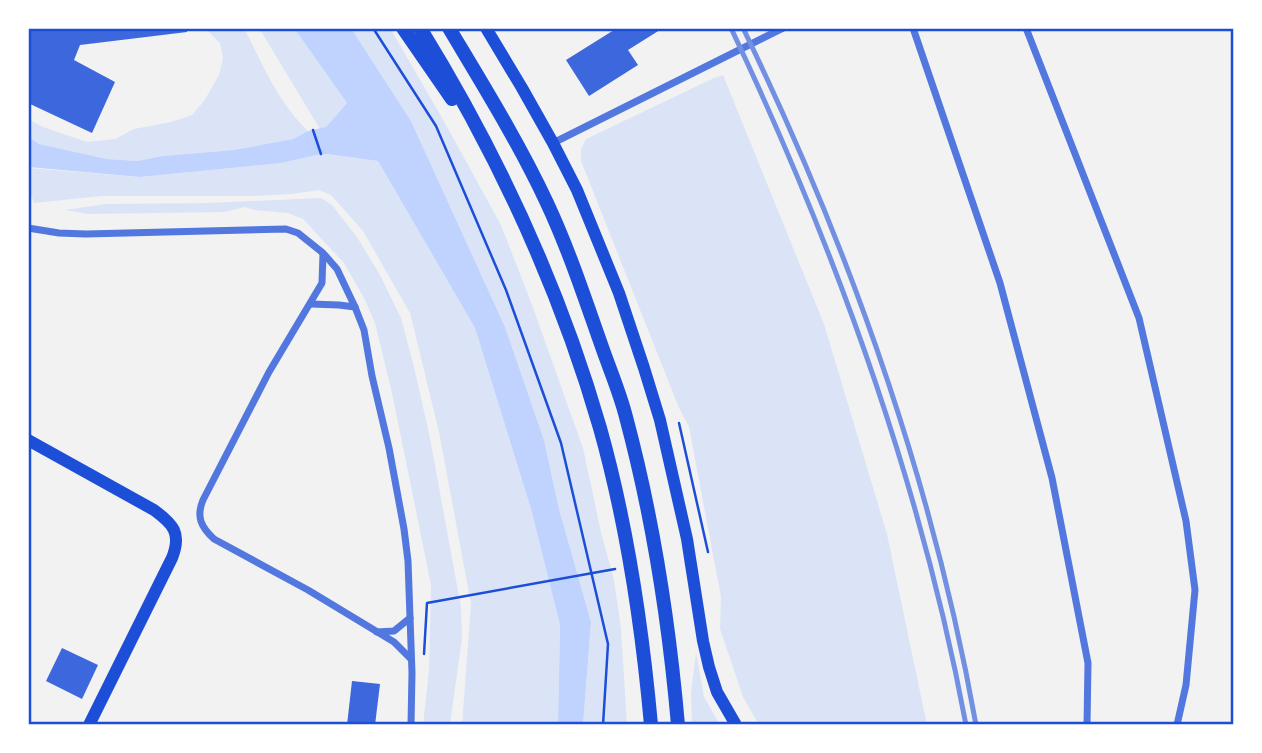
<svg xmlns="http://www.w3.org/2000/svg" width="1262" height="753" viewBox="0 0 1262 753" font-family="Overpass,sans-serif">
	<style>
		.green { fill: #dbe4f7 }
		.water { fill: #bfd3fe }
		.building { fill: #3d67dc }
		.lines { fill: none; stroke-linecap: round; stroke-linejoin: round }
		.path { stroke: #1d4ed8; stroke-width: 2.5 }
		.minor { stroke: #5277de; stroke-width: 7 }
		.secondary { stroke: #1d4ed8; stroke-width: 12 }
		.trunk { stroke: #1d4ed8; stroke-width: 14 }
		.rail { stroke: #7290e2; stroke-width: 5 }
		.neatline { fill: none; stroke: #1d4ed8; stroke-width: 2.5 }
	</style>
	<rect width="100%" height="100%" fill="#f2f2f2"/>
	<g class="green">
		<path d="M 205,28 L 244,28 C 262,63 279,104 308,131 L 293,139 L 266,144 L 234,150 L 162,156 L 138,161 L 107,159 L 39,144 L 28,136 L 28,119 L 43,127 L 87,142 L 115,139 L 134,129 L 171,122 L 192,115 L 204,101 L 219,75 L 223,58 L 220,43 Z"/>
		<polygon points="259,28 294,28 347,103 326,127 320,129"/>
		<polygon points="351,28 390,28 445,123 501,225 531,302 583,448 601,532 614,580 621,629 627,725 583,725 591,622 559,509 544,440 505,327 411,121"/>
		<polygon points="723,75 824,324 887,534 927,725 759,725 743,697 720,629 721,597 689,427 679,408 581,161 581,149 586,139 714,78"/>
		<polygon points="327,154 378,161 475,328 531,509 560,625 558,725 462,725 471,604 439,432 410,313 363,231 331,195 319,190 291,194 252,196 102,196 34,203 29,189 29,168 140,177 281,163 317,155"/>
		<polygon points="321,198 332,205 357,237 380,275 401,318 414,367 430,438 461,607 462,638 450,725 423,725 429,670 431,585 392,393 375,323 365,300 344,263 303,219 288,213 254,210 245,207 225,212 89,214 65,210 105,204 207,203"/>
		<polygon points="696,652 704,697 720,725 692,725 691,693"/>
	</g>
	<polygon class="water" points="294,28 351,28 411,121 505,327 544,440 559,509 591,622 583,725 558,725 560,625 531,509 475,328 378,161 327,154 317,155 281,163 140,177 28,167 28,136 39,144 107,159 138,161 162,156 234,150 293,139 308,131 326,127 347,103"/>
	<g class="building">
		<polygon points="28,28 187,28 187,32 80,45 74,60 115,82 92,133 28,103 28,61 30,57 28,56"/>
		<polygon points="613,28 663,28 628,50 638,65 589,96 566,60 614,30"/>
		<polygon points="62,648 98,665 82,699 46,681"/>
		<polygon points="352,681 380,684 375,725 347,725"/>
	</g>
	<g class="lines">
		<g class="path">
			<polyline points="373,28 436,126 506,290 561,443 608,644 603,725"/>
			<polyline points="313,130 321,154"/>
			<polyline points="679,423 708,552"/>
			<polyline points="424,654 427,603 615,569"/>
		</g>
		<g class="minor">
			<polyline points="913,28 1000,283 1052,478 1088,663 1087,725"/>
			<polyline points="1026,28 1139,318 1186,521 1195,590 1186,685 1177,725"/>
			<polyline points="553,143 783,28"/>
			<polyline points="28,228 59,233 86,234 286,229 298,233 323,253 337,269 355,307 364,330 372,376 389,448 404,529 408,561 412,673 411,725"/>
			<path d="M 323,254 L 322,283 L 269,372 L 203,500 C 196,517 201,527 214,539 L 308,590 L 394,642 L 410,658"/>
			<polyline points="311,304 339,305 355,307"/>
			<polyline points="377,632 394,631 410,618"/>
		</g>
		<g class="secondary">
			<polyline points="486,28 522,88 553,143 577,190 619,293 644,368 660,420 687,539 703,641 709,667 717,692 736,725"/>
			<path d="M 28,440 L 154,510 C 173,524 182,533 172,558 L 89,725"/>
		</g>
		<g class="trunk">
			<polyline points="403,28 452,99"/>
			<path d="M 420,28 C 497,153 559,286 600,428 C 627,524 642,625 651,725"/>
			<path d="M 449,28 C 483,85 519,143 547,203 C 569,250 585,299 602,347 C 610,370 620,393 626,417 C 653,518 669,622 678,725"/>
		</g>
		<g class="rail">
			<path d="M 731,28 C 836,250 921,483 966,725"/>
			<path d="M 743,28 C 850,249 933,483 976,725"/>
		</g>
	</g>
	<rect width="1262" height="753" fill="none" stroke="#ffffff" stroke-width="60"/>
	<rect x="30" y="30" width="1202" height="693" class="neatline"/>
</svg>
